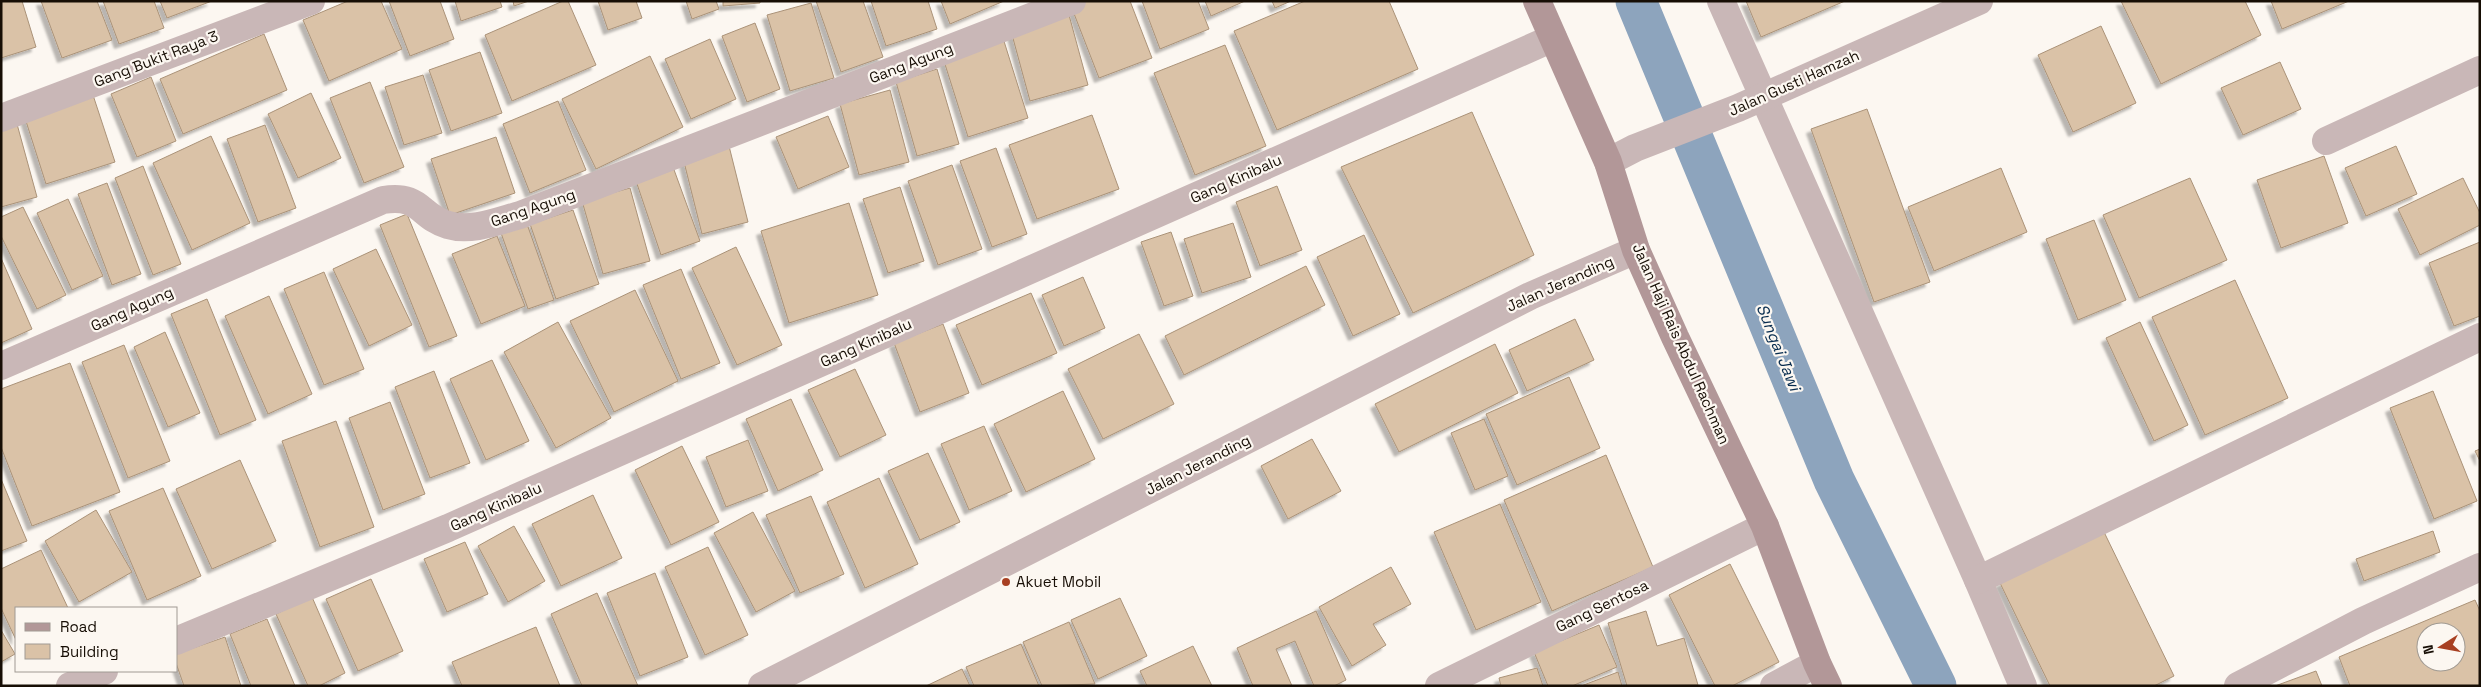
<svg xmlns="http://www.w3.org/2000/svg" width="2481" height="687" viewBox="0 0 2481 687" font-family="'Space Grotesk',sans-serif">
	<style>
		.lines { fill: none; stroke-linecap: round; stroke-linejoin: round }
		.canal { stroke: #8da4bd; stroke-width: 41 }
		.building { fill: #dac2a7; stroke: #aa9278; fill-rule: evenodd; filter: url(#shadow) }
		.street { stroke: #c9b7b7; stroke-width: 28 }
		.secondary { stroke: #b29798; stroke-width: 28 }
		.poi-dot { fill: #a84022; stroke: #fcf7f1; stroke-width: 2 }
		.labels { text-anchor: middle; stroke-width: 4.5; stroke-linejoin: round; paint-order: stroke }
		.street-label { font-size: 15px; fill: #170e05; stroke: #fcf7f1 }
		.poi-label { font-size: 15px; fill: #170e05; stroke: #fcf7f1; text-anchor: start }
		.water-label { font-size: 16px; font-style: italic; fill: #062b4e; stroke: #fcf7f1 }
	</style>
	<defs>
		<filter id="shadow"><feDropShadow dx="-4.5" dy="4.5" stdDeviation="1" flood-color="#0004"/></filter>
	</defs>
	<rect width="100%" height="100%" fill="#fcf7f1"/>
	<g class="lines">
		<polyline class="canal" points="1636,1 1834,480 1936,686"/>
	</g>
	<g class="building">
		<polygon points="1,1 22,1 36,47 1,58"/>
		<polygon points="41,1 97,1 112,40 62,58"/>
		<polygon points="103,1 154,1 164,28 119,44"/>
		<polygon points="160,1 212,1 167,18"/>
		<polygon points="348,1 381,1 402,49 329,81 303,20"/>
		<polygon points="389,1 440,1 454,39 410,56"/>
		<polygon points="455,1 500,1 502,7 461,21"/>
		<polygon points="513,1 529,1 514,6"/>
		<polygon points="563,1 568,1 596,65 512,101 485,35"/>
		<polygon points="598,1 636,1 642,18 608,30"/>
		<polygon points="686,1 716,1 719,9 692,19"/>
		<polygon points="723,1 760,1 760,3 723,6"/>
		<polygon points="816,1 863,1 883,57 841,72"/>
		<polygon points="871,1 928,1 937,29 886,46"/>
		<polygon points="941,1 1004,1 950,24"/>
		<polygon points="1082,1 1130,1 1152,58 1099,78 1071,6"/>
		<polygon points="1142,1 1198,1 1209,29 1160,49"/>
		<polygon points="1205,1 1245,1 1211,16"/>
		<polygon points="1272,1 1291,1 1275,8"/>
		<polygon points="1305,1 1389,1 1418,69 1277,130 1234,31"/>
		<polygon points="1746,1 1845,1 1761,37"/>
		<polygon points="2121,1 2245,1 2261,35 2161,84"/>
		<polygon points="2271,1 2349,1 2282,29"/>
		<polygon points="811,3 834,78 790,91 767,15"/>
		<polygon points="1069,15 1088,85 1030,101 1011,31"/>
		<polygon points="755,23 780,89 747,102 722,36"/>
		<polygon points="2101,26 2136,103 2073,132 2038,55"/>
		<polygon points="264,34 287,90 183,134 160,79"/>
		<polygon points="1003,38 1028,118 968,137 943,58"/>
		<polygon points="710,39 736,99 691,119 665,59"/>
		<polygon points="1225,45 1266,146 1195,175 1154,73"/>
		<polygon points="480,52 502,113 451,131 429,70"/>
		<polygon points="650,56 683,127 596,169 562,99"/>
		<polygon points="2280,62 2301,109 2243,135 2221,88"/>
		<polygon points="937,69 959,144 917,156 896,82"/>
		<polygon points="423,75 442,133 404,145 385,87"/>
		<polygon points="151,77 176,141 137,157 111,94"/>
		<polygon points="370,82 404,167 364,183 330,98"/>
		<polygon points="890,90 909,162 859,175 840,104"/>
		<polygon points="92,92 115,162 46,184 24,115"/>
		<polygon points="311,93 341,158 298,178 268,114"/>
		<polygon points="558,101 586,170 530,193 503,124"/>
		<polygon points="1867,109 1930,282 1874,302 1811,129"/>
		<polygon points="1472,112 1534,255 1413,313 1341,167"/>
		<polygon points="1092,115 1119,189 1037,219 1009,145"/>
		<polygon points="828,116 849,167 798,189 776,137"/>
		<polygon points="17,124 37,197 1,207 1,128"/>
		<polygon points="265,125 296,208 258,222 227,139"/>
		<polygon points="211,136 250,223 192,250 153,163"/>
		<polygon points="496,137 515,193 450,215 431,159"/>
		<polygon points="729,146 748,222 702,234 683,158"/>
		<polygon points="2396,146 2417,194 2366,216 2345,168"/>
		<polygon points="996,148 1027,234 992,247 960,161"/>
		<polygon points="2324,156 2348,223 2281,248 2257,180"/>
		<polygon points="952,165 982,249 938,265 908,181"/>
		<polygon points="143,166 181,264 153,275 115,178"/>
		<polygon points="673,167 700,241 661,255 636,181"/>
		<polygon points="2001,168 2027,232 1934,271 1908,207"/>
		<polygon points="2190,178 2227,260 2139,298 2103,215"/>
		<polygon points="2463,178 2480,213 2480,225 2420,255 2398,209"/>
		<polygon points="107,183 141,274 112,285 78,194"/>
		<polygon points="1277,186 1302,250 1260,266 1236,202"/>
		<polygon points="900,187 924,261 888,273 863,199"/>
		<polygon points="630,188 650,261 603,274 582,201"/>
		<polygon points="68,199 103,276 72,290 37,213"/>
		<polygon points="849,203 878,295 789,323 761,231"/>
		<polygon points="23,207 66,295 37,309 1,236 1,217"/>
		<polygon points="573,210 599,284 556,299 530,224"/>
		<polygon points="407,214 457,336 429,347 380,225"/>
		<polygon points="2094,220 2126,300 2078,320 2046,239"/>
		<polygon points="1233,223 1251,277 1202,293 1184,239"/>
		<polygon points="527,224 554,300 528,309 501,233"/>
		<polygon points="1171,232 1193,296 1164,306 1141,242"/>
		<polygon points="1364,235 1400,314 1353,336 1317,257"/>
		<polygon points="497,236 525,306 481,324 452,254"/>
		<polygon points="2480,242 2480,316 2454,326 2429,263"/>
		<polygon points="736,247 782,345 737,365 692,268"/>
		<polygon points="376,249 412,325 369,346 333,269"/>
		<polygon points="1,258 32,329 1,343"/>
		<polygon points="1306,266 1325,305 1184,375 1165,336"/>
		<polygon points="681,269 720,363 681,379 643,285"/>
		<polygon points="324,272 364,369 324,385 284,289"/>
		<polygon points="1083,277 1105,328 1064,346 1042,295"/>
		<polygon points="2235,280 2288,398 2205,435 2152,317"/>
		<polygon points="635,290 678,381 614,412 570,321"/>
		<polygon points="1031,293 1057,353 982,385 956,325"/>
		<polygon points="269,296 312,394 268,414 225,316"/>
		<polygon points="207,299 256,420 220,435 171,314"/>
		<polygon points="1575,319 1594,360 1527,391 1509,350"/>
		<polygon points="558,322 611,418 556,448 504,352"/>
		<polygon points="2140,322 2188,425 2154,441 2106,338"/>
		<polygon points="943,324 969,393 920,412 894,343"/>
		<polygon points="165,332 200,413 168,427 134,347"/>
		<polygon points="1139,334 1174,404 1103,439 1068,369"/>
		<polygon points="1495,344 1518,393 1399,452 1375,404"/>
		<polygon points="124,345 170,461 128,478 82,362"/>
		<polygon points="492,360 529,441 486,460 450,379"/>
		<polygon points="70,363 120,492 32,526 1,447 1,389"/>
		<polygon points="855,369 886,435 840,457 808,390"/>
		<polygon points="434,371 470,463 430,478 395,387"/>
		<polygon points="1569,377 1600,448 1517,485 1486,414"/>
		<polygon points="1063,391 1095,459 1026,492 994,424"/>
		<polygon points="2433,391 2477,501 2434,519 2390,408"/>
		<polygon points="791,399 823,470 778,491 746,419"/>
		<polygon points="390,402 425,494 383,510 349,418"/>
		<polygon points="1484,419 1508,476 1475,490 1451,433"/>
		<polygon points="336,421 374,527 320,547 282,441"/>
		<polygon points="984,426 1012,491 969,510 941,444"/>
		<polygon points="1312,439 1341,491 1288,519 1261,466"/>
		<polygon points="748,440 768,491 726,507 706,457"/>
		<polygon points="682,446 719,522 671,545 635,470"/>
		<polygon points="2480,449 2480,461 2475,451"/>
		<polygon points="928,453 960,522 920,540 888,471"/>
		<polygon points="1606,455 1653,567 1552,611 1504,500"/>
		<polygon points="240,460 276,541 212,569 176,489"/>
		<polygon points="879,478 918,564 865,588 827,502"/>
		<polygon points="1,479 27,541 1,551"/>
		<polygon points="163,488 201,576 147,600 109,511"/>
		<polygon points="593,495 622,558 561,586 532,524"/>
		<polygon points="811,496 844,574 800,593 766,515"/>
		<polygon points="1500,504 1541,602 1476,630 1434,532"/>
		<polygon points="96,510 132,572 79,602 45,541"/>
		<polygon points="753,512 795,591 756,612 714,533"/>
		<polygon points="514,526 545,581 508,602 478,546"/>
		<polygon points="2433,531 2440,552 2364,581 2356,559"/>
		<polygon points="2104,532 2174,676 2154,686 2050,686 2000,583"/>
		<polygon points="465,542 488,594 447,612 424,559"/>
		<polygon points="708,547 748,635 705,655 665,567"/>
		<polygon points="41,550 68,608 16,608 16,640 1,608 1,569"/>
		<polygon points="1730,564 1779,662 1732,686 1715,686 1669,595"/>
		<polygon points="1391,567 1411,604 1373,624 1386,645 1352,666 1319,607"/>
		<polygon points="655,573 688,657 640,676 607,593"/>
		<polygon points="371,579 403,651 358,671 326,599"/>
		<polygon points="597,593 638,686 582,686 551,614"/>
		<polygon points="312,597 345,673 319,686 308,686 276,614"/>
		<polygon points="1120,598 1147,656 1098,679 1071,620"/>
		<path d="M 2475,600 L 2480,611 L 2480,686 L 2350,686 L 2339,657 ZM 2426,632 L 2456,632 L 2456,662 L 2426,662 Z"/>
		<polygon points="1316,611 1346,680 1334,686 1314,686 1295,641 1276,649 1292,686 1253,686 1237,648"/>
		<polygon points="1646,611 1657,646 1684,638 1698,685 1627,686 1608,623"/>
		<polygon points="267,619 295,686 251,686 230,634"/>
		<polygon points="1069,622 1095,684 1042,686 1023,642"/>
		<polygon points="1599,625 1617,667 1572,686 1548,686 1534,652"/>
		<polygon points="536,627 560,686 462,686 452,662"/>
		<polygon points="1,630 15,654 1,662"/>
		<polygon points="225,637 241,686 184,686 176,663 176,654"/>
		<polygon points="1021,644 1039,686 974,686 966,667"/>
		<polygon points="1193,646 1212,686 1147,686 1140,671"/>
		<polygon points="1537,668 1543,686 1501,686 1499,678"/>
		<polygon points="962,669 970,686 926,686"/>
		<polygon points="2316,671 2322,686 2275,686"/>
		<polygon points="1618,672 1622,686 1581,686"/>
	</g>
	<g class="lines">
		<g class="street">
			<polyline points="1721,1 1978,580 2023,686"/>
			<polyline points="1,118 311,1"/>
			<polyline points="2326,141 2480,70"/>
			<polyline points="1608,162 1635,148 1738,108 1979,1"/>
			<path d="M 1,366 L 383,200 C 422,194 418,216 448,225 C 471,232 498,221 520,215 L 1072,1"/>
			<polyline points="1978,580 2480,337"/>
			<polyline points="176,641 448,528 1553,38"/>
			<polyline points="70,686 104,671"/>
			<polyline points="762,686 1530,296 1636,250"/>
			<polyline points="1439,686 1765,526"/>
			<polyline points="1774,686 1817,663"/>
			<polyline points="2238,686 2363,621 2480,567"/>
		</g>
		<polyline class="secondary" points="1537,1 1608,162 1636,250 1675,337 1765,526 1817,663 1828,686"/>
	</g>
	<circle class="poi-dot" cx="1006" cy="582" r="5"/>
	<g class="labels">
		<g class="street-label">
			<text transform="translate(156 59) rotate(-21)" y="5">Gang Bukit Raya 3</text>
			<text transform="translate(911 63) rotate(-21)" y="5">Gang Agung</text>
			<text transform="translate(1794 83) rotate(-24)" y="5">Jalan Gusti Hamzah</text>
			<text transform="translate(1236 179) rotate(-24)" y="5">Gang Kinibalu</text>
			<text transform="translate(533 208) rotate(-19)" y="5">Gang Agung</text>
			<text transform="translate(1560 284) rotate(-24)" y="5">Jalan Jeranding</text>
			<text transform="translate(132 309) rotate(-24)" y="5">Gang Agung</text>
			<text transform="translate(866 343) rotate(-24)" y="5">Gang Kinibalu</text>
			<text transform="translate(1681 344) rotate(66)" y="5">Jalan Haji Rais Abdul Rachman</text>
			<text transform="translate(1198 465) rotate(-27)" y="5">Jalan Jeranding</text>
			<text transform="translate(496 507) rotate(-24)" y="5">Gang Kinibalu</text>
			<text transform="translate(1602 606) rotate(-26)" y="5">Gang Sentosa</text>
		</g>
		<g class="poi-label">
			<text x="1016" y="587">Akuet Mobil</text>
		</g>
		<g class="water-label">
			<text transform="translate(1779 347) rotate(68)" y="6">Sungai Jawi</text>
		</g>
	</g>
	<rect width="2481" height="687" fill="none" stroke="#170e05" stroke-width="5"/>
	<rect x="15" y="607" width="162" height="65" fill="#fcf7f1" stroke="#a09a93"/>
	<rect x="25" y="623" width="25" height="8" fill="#b29798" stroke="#a09a93"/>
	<text x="60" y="632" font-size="15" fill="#170e05">Road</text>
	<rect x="25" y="644" width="25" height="15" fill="#dac2a7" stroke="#a09a93"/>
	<text x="60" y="657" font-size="15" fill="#170e05">Building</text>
	<g transform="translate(2441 647) rotate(259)"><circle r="24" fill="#fcf7f1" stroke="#a09a93"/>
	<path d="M0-4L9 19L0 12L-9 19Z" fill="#a84022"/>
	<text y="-8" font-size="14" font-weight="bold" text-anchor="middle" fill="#170e05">N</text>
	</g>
</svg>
